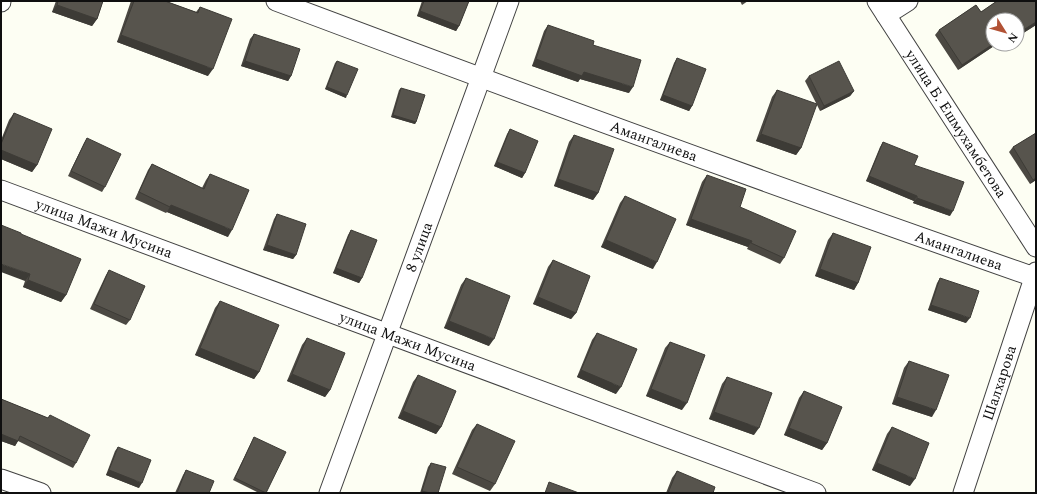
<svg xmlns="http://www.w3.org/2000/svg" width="1037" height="494" viewBox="0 0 1037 494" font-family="Spectral,serif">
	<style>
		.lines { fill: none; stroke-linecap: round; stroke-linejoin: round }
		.minor-casing { stroke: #424242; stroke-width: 21 }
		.minor { stroke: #fff; stroke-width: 19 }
		.wall { fill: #4b4842 }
		.shaded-wall { fill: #3d3b36 }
		.building { fill: #57544d; stroke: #3d3b36 }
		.labels { text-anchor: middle; stroke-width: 4; stroke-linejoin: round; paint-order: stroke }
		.street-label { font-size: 15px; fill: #0f0f0f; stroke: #fff }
	</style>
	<rect width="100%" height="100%" fill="#fdfef3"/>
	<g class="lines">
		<g class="minor-casing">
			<g id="minor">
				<path id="s1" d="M 276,1 C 528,96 780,188 1034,277"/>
				<path id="s2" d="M 877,1 L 1036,247"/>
				<polyline points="1,2 1,1"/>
				<polyline points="886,15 908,1"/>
				<path id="s3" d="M 1,190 L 816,493"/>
				<polyline points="1,479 41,493"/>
				<path id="s4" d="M 329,493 L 509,1"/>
				<path id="s5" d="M 963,493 L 1036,272"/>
			</g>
		</g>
		<use href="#minor" class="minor"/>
	</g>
	<g class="wall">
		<polygon points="56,1 103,1 97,19 92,26 52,12"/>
		<polygon points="131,1 165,1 196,12 200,7 208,76 117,42"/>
		<polygon points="422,1 469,1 459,26 456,31 417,16"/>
		<polygon points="740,1 748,1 742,5"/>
		<polygon points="997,1 1036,1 1036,25 1017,37 1017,20 993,20 993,44 997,44 958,70 935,35 939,30 976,5 981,12"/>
		<polygon points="548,25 593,45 629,93 580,79 578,82 532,66 544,31"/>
		<polygon points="254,34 291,76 288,81 241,66 250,39"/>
		<polygon points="677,58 692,106 689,111 660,100 674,63"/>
		<polygon points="337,61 346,98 325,89 335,63"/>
		<polygon points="809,76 854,91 850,96 820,111 805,81"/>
		<polygon points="401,88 416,122 415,124 391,117 399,90"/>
		<polygon points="777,90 801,148 796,155 756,141 772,97"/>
		<polygon points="14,113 37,165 32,172 1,159 1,140 9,120"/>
		<polygon points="510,129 525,173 522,178 494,166 507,134"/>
		<polygon points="1036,133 1036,180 1030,184 1009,152 1013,147"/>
		<polygon points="574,135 598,193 593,200 554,186 569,142"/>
		<polygon points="87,138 105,187 102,192 68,176 84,143"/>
		<polygon points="883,142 914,165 950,216 913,203 914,201 866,181 880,147"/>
		<polygon points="152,164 202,188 206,180 210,174 228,237 167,212 166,213 135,199 148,170"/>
		<polygon points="707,175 740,207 784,258 780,264 747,249 748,247 686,225 702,182"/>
		<polygon points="625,196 653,269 601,247 620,203"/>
		<polygon points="277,214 296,255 293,259 263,250 274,219"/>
		<polygon points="351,230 362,278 359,283 333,273 348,235"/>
		<polygon points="833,233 858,283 854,290 815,276 828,240"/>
		<polygon points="21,234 66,295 61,302 23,287 25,281"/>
		<polygon points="553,260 576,313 571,319 533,304 548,267"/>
		<polygon points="109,270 130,320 126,325 90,309 106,275"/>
		<polygon points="466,278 489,346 444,328 461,285"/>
		<polygon points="940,278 966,323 928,310 937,283"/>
		<polygon points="220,301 259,372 254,379 195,355 215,308"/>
		<polygon points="597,333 616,394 577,377 592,340"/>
		<polygon points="307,338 330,390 325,397 287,381 302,345"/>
		<polygon points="670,342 682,410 646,396 665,348"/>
		<polygon points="909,361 932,417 892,404 904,368"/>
		<polygon points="418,375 441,427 436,434 398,418 413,382"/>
		<polygon points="727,377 754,435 709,419 722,384"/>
		<polygon points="804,391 827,443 822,450 784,435 799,398"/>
		<polygon points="1,399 48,418 50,415 76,463 73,468 18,441 15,446 1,441"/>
		<polygon points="477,424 495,484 490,491 452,474 472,430"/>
		<polygon points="892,427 910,486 872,470 887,434"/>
		<polygon points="254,437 266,493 259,493 233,480"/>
		<polygon points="118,447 139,488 106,475 115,451"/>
		<polygon points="431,463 438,493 420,493 428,467"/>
		<polygon points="186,470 209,493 175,493 183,475"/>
		<polygon points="677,471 713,493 666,493 672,478"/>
	</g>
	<g class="shaded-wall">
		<polygon points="57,5 97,19 92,26 52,12"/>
		<polygon points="420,11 459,26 456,31 417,16"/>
		<polygon points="1036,22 1036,25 1017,37 1017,34"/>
		<polygon points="121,35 213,69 208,76 117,42"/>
		<polygon points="993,44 997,44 958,70 962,65"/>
		<polygon points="536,59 584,72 633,87 629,93 580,79 578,82 532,66"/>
		<polygon points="245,61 291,76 288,81 241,66"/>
		<polygon points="327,87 347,95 346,98 325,89"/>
		<polygon points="854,91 850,96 820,111 824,106"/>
		<polygon points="663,95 692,106 689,111 660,100"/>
		<polygon points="393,115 416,122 415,124 391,117"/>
		<polygon points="761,134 801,148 796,155 756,141"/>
		<polygon points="1,150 37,165 32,172 1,159"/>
		<polygon points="497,162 525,173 522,178 494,166"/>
		<polygon points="869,176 917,196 914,201 866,181"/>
		<polygon points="1036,178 1036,180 1030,184 1033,180"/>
		<polygon points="558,179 598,193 593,200 554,186"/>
		<polygon points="917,198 953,211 950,216 913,203"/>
		<polygon points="171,205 232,230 228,237 167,212"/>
		<polygon points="691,219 752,241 748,247 686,225"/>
		<polygon points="606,240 657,262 653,269 601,247"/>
		<polygon points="267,245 296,255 293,259 263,250"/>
		<polygon points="1,264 30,274 25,281 1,272"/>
		<polygon points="336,268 362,278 359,283 333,273"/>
		<polygon points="820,269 858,283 854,290 815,276"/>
		<polygon points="28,280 66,295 61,302 23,287"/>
		<polygon points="538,297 576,313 571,319 533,304"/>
		<polygon points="931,305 970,318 966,323 928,310"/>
		<polygon points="449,321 494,339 489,346 444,328"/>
		<polygon points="200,348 259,372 254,379 195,355"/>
		<polygon points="581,370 621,387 616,394 577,377"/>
		<polygon points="292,374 330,390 325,397 287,381"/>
		<polygon points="651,389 687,403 682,410 646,396"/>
		<polygon points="897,397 936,410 932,417 892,404"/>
		<polygon points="403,411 441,427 436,434 398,418"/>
		<polygon points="714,412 759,428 754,435 709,419"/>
		<polygon points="789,428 827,443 822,450 784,435"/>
		<polygon points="1,434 18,441 15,446 1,441"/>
		<polygon points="877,463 915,479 910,486 872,470"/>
		<polygon points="109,470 142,483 139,488 106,475"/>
		<polygon points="422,491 430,493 421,493"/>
	</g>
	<g class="building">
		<polygon points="58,1 103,1 97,19 57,5"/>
		<polygon points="134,1 165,1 198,13 200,7 232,19 213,69 121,35"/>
		<polygon points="424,1 469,1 459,26 420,11"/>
		<polygon points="997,1 1036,1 1036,22 1017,34 1017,20 993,20 993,44 962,65 939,30 976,5 981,12"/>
		<polygon points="548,25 594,41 593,45 641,60 633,87 584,72 582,76 536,59"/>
		<polygon points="254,34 300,49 291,76 245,61"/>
		<polygon points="677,58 706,69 692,106 663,95"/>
		<polygon points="337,61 358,69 347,95 327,87"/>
		<polygon points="839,61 854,91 824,106 809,76"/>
		<polygon points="401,88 425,95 416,122 393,115"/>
		<polygon points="777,90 817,104 801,148 761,134"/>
		<polygon points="14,113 52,129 37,165 1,150 1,144"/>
		<polygon points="510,129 538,141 525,173 497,162"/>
		<polygon points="1036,133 1036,178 1033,180 1013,147"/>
		<polygon points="574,135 614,149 598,193 558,179"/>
		<polygon points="87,138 121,154 105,187 71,171"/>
		<polygon points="883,142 918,156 914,165 964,182 953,211 917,198 917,196 869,176"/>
		<polygon points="152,164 204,189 210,174 249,190 232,230 171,205 170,207 139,192"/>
		<polygon points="707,175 746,189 740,207 796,231 784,258 751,243 752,241 691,219"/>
		<polygon points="625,196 676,219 657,262 606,240"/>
		<polygon points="277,214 306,224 296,255 267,245"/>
		<polygon points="1,225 21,233 21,234 81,259 66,295 28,280 30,274 1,264"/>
		<polygon points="351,230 377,240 362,278 336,268"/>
		<polygon points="833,233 871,247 858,283 820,269"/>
		<polygon points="553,260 590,276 576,313 538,297"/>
		<polygon points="109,270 145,286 130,320 94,304"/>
		<polygon points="466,278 510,296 494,339 449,321"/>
		<polygon points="940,278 979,291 970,318 931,305"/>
		<polygon points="220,301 279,325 259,372 200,348"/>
		<polygon points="597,333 637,349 621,387 581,370"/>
		<polygon points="307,338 345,353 330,390 292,374"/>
		<polygon points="670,342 705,355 687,403 651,389"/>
		<polygon points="909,361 949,375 936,410 897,397"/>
		<polygon points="418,375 456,391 441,427 403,411"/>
		<polygon points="727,377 772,393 759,428 714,412"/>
		<polygon points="804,391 842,407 827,443 789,428"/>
		<polygon points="1,399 48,418 50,415 90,435 76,463 20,436 18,441 1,434"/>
		<polygon points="477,424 515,441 495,484 457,467"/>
		<polygon points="892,427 929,443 915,479 877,463"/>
		<polygon points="254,437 286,452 266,493 235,478"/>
		<polygon points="118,447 151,460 142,483 109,470"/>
		<polygon points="431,463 446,467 438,493 430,493 422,491"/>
		<polygon points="186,470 214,481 209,493 177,493"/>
		<polygon points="677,471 715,487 713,493 668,493"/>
		<polygon points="549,482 579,493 545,493"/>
	</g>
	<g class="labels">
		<g class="street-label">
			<text dy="5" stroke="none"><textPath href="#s2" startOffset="146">улица Б. Ешмухамбетова</textPath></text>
			<text dy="5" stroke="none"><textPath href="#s1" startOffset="403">Амангалиева</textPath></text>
			<text dy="5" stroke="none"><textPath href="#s3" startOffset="110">улица Мажи Мусина</textPath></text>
			<text dy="5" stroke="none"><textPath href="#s4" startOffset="262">8 улица</textPath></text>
			<text dy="5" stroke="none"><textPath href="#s1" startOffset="727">Амангалиева</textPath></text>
			<text dy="5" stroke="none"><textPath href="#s3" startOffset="434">улица Мажи Мусина</textPath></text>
			<text dy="5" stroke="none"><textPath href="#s5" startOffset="116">Шалхарова</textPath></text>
		</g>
	</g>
	<rect width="1037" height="494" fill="none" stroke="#0f0f0f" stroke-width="4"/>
	<g transform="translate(1005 32) rotate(127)"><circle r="19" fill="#ffffff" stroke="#9f9f9f"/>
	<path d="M0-3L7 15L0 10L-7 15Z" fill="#b25235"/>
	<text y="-6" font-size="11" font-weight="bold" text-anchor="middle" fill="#0f0f0f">N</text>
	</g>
</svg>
